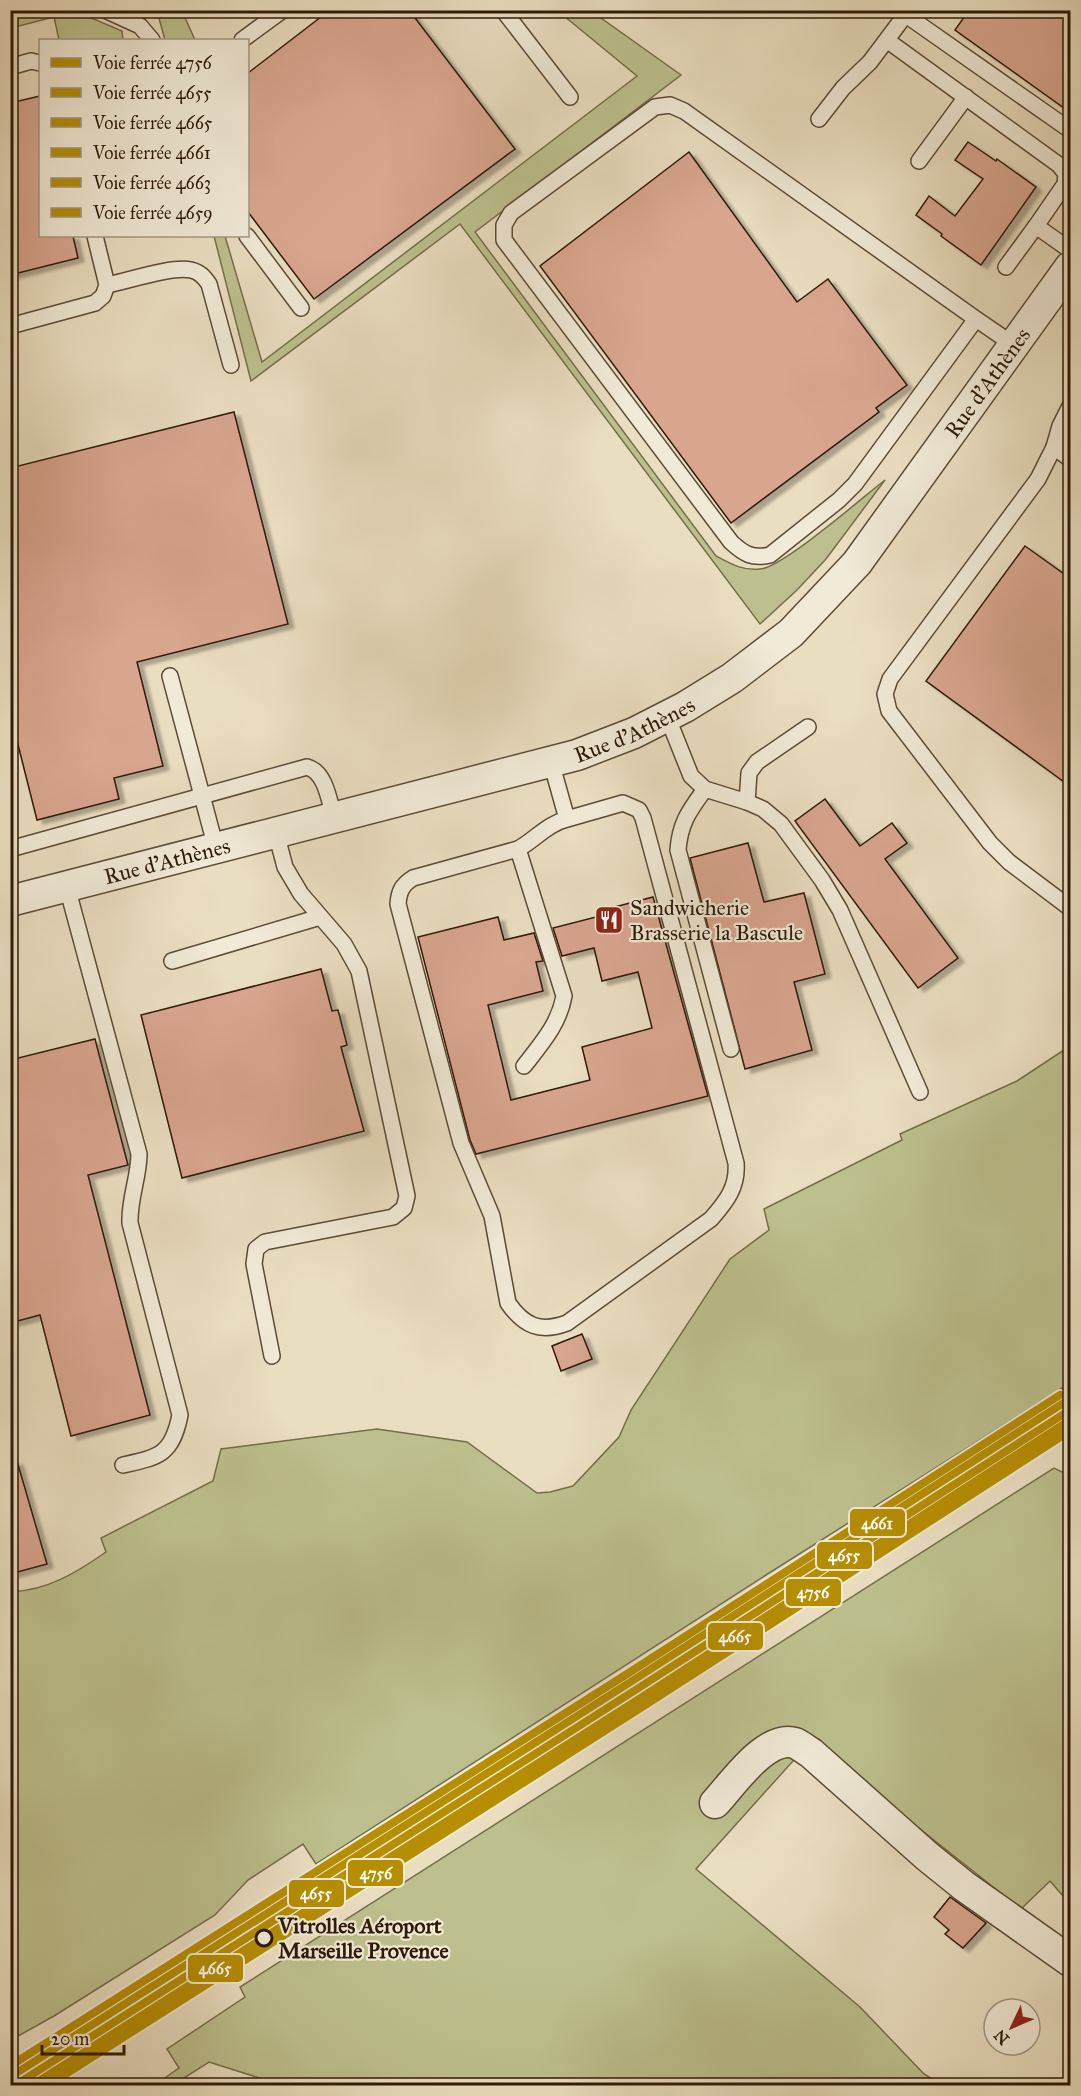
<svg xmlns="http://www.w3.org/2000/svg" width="1081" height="2096" viewBox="0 0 1081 2096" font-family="'IM FELL Great Primer',serif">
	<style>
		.green { fill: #bdc08e; stroke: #766d4a; stroke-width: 1.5 }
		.building { fill: #d8a58f; stroke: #2e1a07; stroke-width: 1.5; filter: url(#shadow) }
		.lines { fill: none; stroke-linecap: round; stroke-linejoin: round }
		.service-casing { stroke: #5d4b36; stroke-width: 18 }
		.minor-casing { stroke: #5d4b36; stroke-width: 33 }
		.service { stroke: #f1ead7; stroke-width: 15 }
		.minor { stroke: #f1ead7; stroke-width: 30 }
		.rail-1-casing { stroke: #f1ead7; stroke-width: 12 }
		.rail-2-casing { stroke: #f1ead7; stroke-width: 12 }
		.rail-3-casing { stroke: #f1ead7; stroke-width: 12 }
		.rail-4-casing { stroke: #f1ead7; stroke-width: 12 }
		.rail-5-casing { stroke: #f1ead7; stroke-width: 12 }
		.rail-6-casing { stroke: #f1ead7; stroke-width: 12 }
		.rail-1 { stroke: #b68e01; stroke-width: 8 }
		.rail-2 { stroke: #b68e01; stroke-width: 8 }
		.rail-3 { stroke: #b68e01; stroke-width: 8 }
		.rail-4 { stroke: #b68e01; stroke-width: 8 }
		.rail-5 { stroke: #b68e01; stroke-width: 8 }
		.rail-6 { stroke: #b68e01; stroke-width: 8 }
		.stop-dot { fill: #f1ead7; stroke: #2e1a07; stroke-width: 3 }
		.labels { text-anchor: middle; stroke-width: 4.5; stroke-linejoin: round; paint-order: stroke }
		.street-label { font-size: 22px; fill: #2e1a07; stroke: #f1ead7 }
		.poi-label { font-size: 22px; fill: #2e1a07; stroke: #f1ead7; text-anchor: start }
		.stop-label { font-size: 22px; font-weight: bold; fill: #2e1a07; stroke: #f1ead7; text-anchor: start }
		.line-badge { stroke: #f1ead7; stroke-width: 2 }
		.badge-label { font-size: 16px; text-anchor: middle; font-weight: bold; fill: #fff }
	</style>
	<defs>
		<filter id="shadow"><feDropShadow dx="6" dy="4" stdDeviation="1.5" flood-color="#0004"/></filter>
	</defs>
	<rect width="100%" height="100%" fill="#eadec1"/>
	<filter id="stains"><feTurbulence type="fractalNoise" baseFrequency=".00333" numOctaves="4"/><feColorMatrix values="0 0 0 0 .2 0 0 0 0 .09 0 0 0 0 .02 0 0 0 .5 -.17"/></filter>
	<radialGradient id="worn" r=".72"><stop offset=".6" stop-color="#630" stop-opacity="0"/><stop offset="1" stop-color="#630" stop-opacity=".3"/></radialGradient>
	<g class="green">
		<polygon points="11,10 75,11 122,31 123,40 59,40 54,17 11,28"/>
		<polygon points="139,11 182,11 195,40 165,40 159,18"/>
		<path d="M 558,11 L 591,11 L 681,75 L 475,232 L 716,556 C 731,564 743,571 760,569 C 782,568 863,497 885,480 L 826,559 L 797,590 L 760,624 L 460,224 L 251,381 L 214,236 L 225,236 L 262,362 L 637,76 Z"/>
		<path d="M 1070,1046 L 1070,1383 L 766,1575 L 316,1864 L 303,1844 L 248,1880 L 215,1915 L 54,2016 L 11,2040 L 11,1592 C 48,1590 76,1573 106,1552 L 101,1538 L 213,1481 L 221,1449 L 377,1429 L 467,1442 L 537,1493 L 550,1492 L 573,1486 L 619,1437 L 631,1410 L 730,1259 L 769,1230 L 764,1209 L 902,1140 L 900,1134 L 1017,1081 Z"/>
		<polygon points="1070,1467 1070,1904 1050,1881 1021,1909 810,1742 696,1869 860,2007 924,2074 942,2085 285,2086 209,2062 173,2085 153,2086 179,2068 167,2049 245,1997 240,1987 1054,1468 1062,1472"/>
	</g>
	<g class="building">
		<polygon points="330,10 409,10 515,149 314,299 248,212 248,73"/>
		<polygon points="969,10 1071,10 1071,113 955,30"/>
		<polygon points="40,96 40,236 73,236 78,258 10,275 10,103"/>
		<polygon points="968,142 996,161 997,159 1036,187 981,265 941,236 942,234 916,215 929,196 955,216 983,179 955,160"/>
		<polygon points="689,152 797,302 828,279 907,385 876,408 879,412 731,523 540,266"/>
		<polygon points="234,412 288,624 137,662 163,766 114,778 119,799 37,820 10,713 10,468"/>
		<polygon points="1025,546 1071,579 1071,787 926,681"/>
		<polygon points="825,799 860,846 892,823 907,843 885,859 958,958 918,988 795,821"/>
		<polygon points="748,843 764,902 804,893 825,974 794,982 812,1050 745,1069 690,858"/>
		<polygon points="653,897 708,1096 476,1154 470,1140 418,937 498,917 504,940 534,933 543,961 536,962 543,991 488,1005 511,1100 590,1080 582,1047 652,1028 638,972 602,981 594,948 562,956 553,928 604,915 603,910"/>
		<polygon points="321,969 332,1011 338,1010 347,1045 341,1047 364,1131 182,1178 141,1015"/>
		<polygon points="95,1039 128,1165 88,1175 150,1415 71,1436 40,1315 10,1323 10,1060"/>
		<polygon points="582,1334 592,1359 561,1371 552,1346"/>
		<polygon points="17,1461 47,1564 10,1574 10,1462"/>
		<polygon points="950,1897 986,1923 963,1948 945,1934 949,1930 934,1917"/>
	</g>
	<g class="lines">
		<g class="service-casing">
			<g id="service">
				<polyline points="105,10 140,26 152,40"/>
				<polyline points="503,10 570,97"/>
				<polyline points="906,15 1070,130"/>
				<polyline points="242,40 283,10"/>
				<polyline points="888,41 1059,165 1066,174 1065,184 1036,226 1070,250"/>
				<polyline points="10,67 31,61 40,63"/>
				<polyline points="819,119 843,88 870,62 909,10"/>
				<polyline points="919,161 966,97"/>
				<polyline points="247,236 301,308"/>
				<polyline points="1006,267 1036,226"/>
				<path d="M 107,285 C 128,281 171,266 191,270 C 200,272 204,277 209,284 L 231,365"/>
				<path d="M 976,319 L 855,484 L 839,500 L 770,555 C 752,559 744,554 731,542 L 504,240 L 504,225 L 511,213 L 655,107 L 670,105 L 684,111 L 976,319 L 1014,345"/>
				<polyline points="10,326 95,303 103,296 107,285 95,236"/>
				<polyline points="1070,406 1060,426 1054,447 1070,459"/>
				<polyline points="1054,447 1038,479 890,679 885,694 889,711 990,843 1009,862 1070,908"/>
				<polyline points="170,676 216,848"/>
				<polyline points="667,716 691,776 705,789 747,802 763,809 781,824 822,880 840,910 920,1092"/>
				<path d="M 551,762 L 567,819 L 623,803 L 639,810 L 643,818 L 736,1163 C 738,1187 726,1202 711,1219 L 567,1323 C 540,1333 524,1326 508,1303 L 492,1216 L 461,1143 L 398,904 C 399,891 402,885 413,878 L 518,849 C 536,839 547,824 567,819"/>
				<path d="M 705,789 C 690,810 680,822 678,850 L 731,1049"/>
				<polyline points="747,802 749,773 757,762 808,727"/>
				<path d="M 10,849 L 307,767 C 326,772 329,801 334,817"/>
				<path d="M 518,849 L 564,996 C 559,1024 542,1043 524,1066"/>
				<path d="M 67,887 L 139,1154 C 139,1177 129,1199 130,1223 L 180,1415 C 172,1455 159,1457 123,1465"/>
				<polyline points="172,961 320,917"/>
				<polyline points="272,1356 254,1264 256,1249 265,1242 393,1217 404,1208 407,1196 359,971 344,944 301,894 285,867 276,833"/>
			</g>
		</g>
		<g class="minor-casing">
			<g id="minor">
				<path id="s1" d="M 10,901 L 577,755 L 634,733 L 685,707 L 732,678 L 791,633 L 857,563 L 1070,267"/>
				<path d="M 715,1803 C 732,1785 766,1734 795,1743 C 800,1745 806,1750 811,1753 L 928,1857 L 964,1886 L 1070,1961"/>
			</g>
		</g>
		<use href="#service" class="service"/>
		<use href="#minor" class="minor"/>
		<g class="rail-1-casing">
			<polyline id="rail-1" points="43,2086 1070,1428"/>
		</g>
		<g class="rail-2-casing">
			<polyline id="rail-2" points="14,2086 637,1689 1070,1410"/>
		</g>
		<g class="rail-3-casing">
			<polyline id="rail-3" points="31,2086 642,1697 1070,1420"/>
		</g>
		<g class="rail-4-casing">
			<polyline id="rail-4" points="10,2077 632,1681 1065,1402"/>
		</g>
		<g class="rail-5-casing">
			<polyline id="rail-5" points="47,2086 647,1704 1070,1431"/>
		</g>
		<g class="rail-6-casing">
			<polyline id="rail-6" points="10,2066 627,1674 1060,1395"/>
		</g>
		<use href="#rail-1" class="rail-1"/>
		<use href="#rail-2" class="rail-2"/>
		<use href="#rail-3" class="rail-3"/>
		<use href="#rail-4" class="rail-4"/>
		<use href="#rail-5" class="rail-5"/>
		<use href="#rail-6" class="rail-6"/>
	</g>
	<defs>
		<g id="restaurant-square" transform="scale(1.5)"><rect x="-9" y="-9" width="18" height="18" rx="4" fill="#8f2418" stroke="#f1ead7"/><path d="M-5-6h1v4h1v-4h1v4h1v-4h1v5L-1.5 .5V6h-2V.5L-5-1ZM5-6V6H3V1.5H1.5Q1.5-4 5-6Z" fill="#fff"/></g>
	</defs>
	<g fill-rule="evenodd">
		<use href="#restaurant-square" x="609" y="920"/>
	</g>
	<circle class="stop-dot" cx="264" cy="1938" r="8"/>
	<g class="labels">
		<g class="street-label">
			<text dy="8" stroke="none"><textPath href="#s1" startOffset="1152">Rue d'Athènes</textPath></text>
			<text dy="8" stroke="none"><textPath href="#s1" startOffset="648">Rue d'Athènes</textPath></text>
			<text dy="8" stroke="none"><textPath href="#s1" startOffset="162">Rue d'Athènes</textPath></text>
		</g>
		<g class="poi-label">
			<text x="630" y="915">Sandwicherie<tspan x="630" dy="25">Brasserie la Bascule</tspan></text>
		</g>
		<g class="stop-label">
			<text x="278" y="1933">Vitrolles Aéroport<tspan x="278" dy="25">Marseille Provence</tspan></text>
		</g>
	</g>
	<g class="line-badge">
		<rect x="849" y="1508" width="57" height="29" rx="6" fill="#b68e01"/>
		<rect x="816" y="1541" width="57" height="29" rx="6" fill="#b68e01"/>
		<rect x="785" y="1578" width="57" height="29" rx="6" fill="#b68e01"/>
		<rect x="707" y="1622" width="57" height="29" rx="6" fill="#b68e01"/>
		<rect x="347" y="1859" width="57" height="28" rx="6" fill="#b68e01"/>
		<rect x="288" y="1879" width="57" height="29" rx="6" fill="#b68e01"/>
		<rect x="187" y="1954" width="57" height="29" rx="6" fill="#b68e01"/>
	</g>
	<g class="badge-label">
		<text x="877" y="1529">4661</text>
		<text x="844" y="1561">4655</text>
		<text x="813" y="1598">4756</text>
		<text x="735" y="1642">4665</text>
		<text x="376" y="1879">4756</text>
		<text x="316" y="1899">4655</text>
		<text x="215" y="1974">4665</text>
	</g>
	<rect width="1081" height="2096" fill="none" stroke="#eadec1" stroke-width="36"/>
	<rect x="12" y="12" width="1057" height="2072" fill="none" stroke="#2e1a07" stroke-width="3"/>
	<rect x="18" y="18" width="1045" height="2060" fill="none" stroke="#2e1a07" stroke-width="1.5"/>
	<rect x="39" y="39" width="210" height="198" fill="#f1ead7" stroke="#a39784" stroke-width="1.5"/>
	<rect x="51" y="58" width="30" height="9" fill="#b68e01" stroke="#a39784" stroke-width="1.5"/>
	<text x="93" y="69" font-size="18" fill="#2e1a07">Voie ferrée 4756</text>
	<rect x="51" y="88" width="30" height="9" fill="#b68e01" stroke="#a39784" stroke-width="1.5"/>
	<text x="93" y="99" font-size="18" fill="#2e1a07">Voie ferrée 4655</text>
	<rect x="51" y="118" width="30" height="9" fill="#b68e01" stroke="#a39784" stroke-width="1.5"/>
	<text x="93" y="129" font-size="18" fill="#2e1a07">Voie ferrée 4665</text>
	<rect x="51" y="148" width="30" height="9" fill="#b68e01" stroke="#a39784" stroke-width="1.5"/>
	<text x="93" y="159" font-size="18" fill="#2e1a07">Voie ferrée 4661</text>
	<rect x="51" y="178" width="30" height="9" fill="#b68e01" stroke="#a39784" stroke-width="1.5"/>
	<text x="93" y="189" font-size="18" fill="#2e1a07">Voie ferrée 4663</text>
	<rect x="51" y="208" width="30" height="9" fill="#b68e01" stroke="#a39784" stroke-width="1.5"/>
	<text x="93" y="219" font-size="18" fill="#2e1a07">Voie ferrée 4659</text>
	<g transform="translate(1012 2027) rotate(226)"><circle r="28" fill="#f1ead7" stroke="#a39784" stroke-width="1.5"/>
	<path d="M0-4.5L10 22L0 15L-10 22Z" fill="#8f2418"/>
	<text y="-9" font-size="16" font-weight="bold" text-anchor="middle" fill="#2e1a07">N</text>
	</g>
	<path d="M42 2045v9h82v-9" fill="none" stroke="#2e1a07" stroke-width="3"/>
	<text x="51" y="2045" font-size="18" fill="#2e1a07" stroke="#f1ead7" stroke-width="4.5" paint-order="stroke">20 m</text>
	<rect width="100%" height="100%" filter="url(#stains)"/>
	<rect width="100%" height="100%" fill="url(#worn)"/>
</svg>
